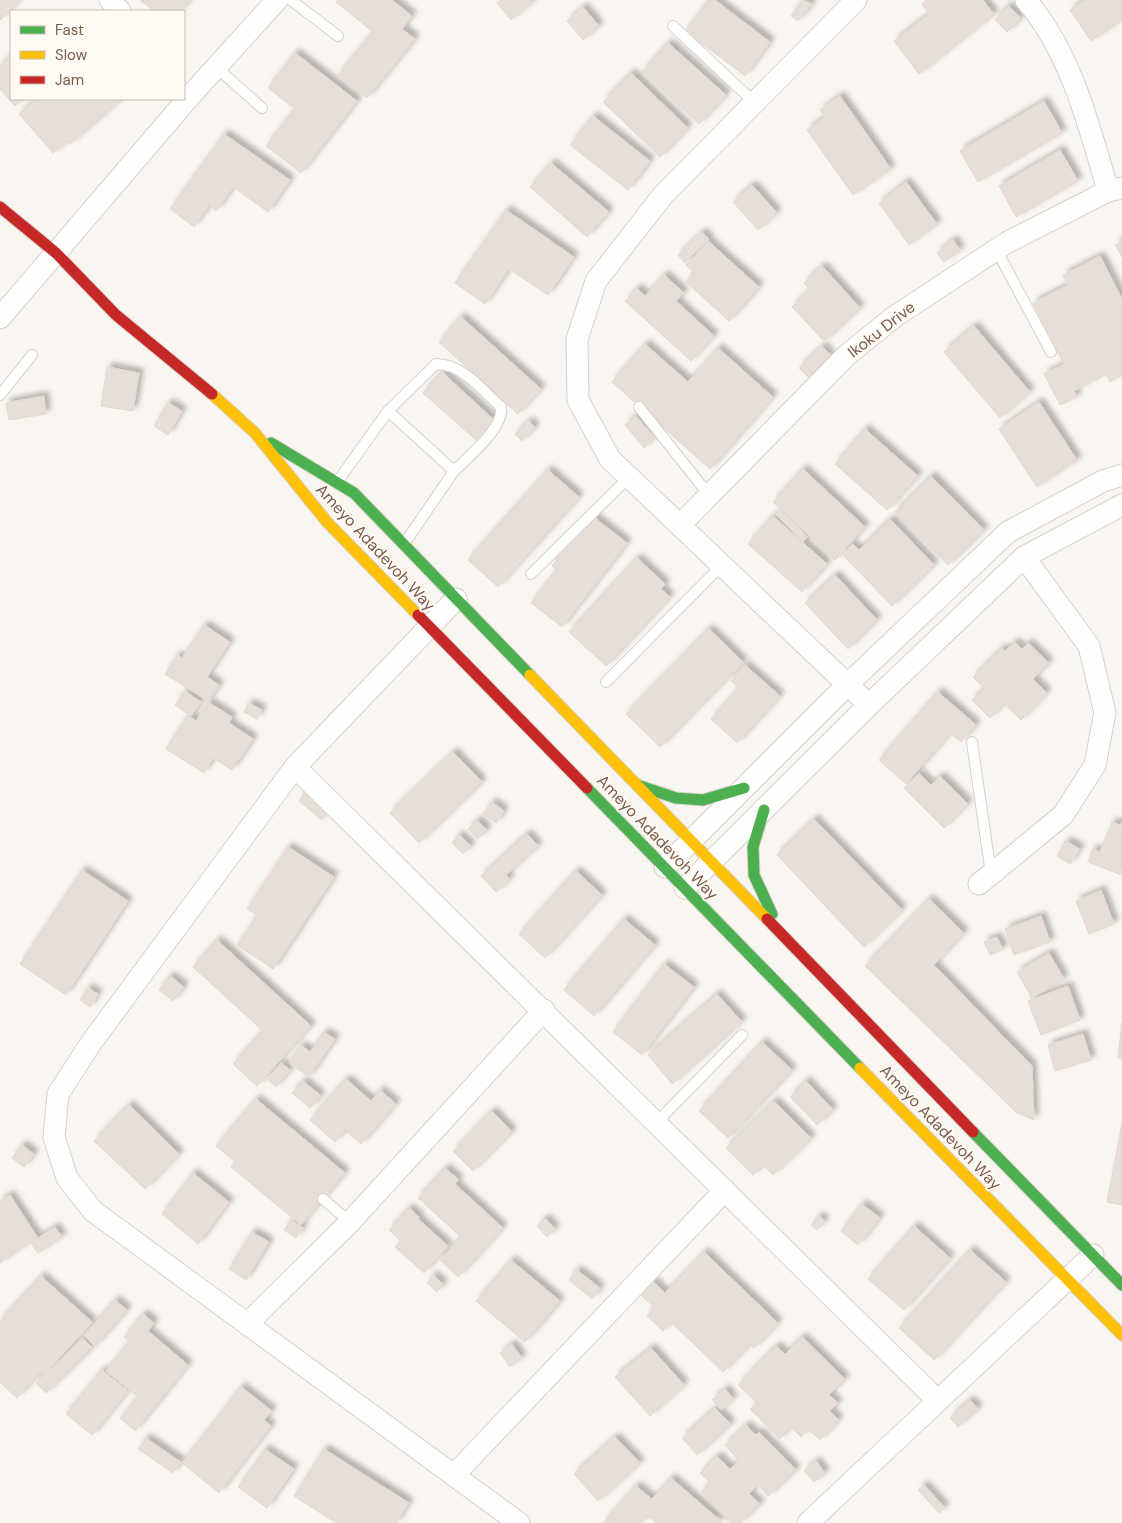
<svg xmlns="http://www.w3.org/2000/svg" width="1122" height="1523" viewBox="0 0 1122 1523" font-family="'DM Sans',sans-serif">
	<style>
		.building { fill: #e6ded7; stroke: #e2d8d2; filter: url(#shadow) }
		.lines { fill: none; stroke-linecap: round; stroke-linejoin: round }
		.lane-casing { stroke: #d7d1cb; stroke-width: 12 }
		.street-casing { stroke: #d7d1cb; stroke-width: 23 }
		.fast-casing { stroke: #d9d2cb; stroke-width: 13 }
		.slow-casing { stroke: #d9d2cb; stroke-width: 13 }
		.jam-casing { stroke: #d9d2cb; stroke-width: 13 }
		.lane { stroke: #fefefd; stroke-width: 10 }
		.street { stroke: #fefefd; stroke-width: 21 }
		.fast { stroke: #4caf50; stroke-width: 11 }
		.slow { stroke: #ffc107; stroke-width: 11 }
		.jam { stroke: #c62828; stroke-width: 11 }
		.labels { text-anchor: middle; stroke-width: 4; stroke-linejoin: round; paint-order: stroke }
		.street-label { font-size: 16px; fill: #7a5c4d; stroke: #fffaf3 }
	</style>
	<defs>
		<filter id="shadow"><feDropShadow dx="4.5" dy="-4.5" stdDeviation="2.5" flood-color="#0004"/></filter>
	</defs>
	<rect width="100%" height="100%" fill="#f9f5f0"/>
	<g class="building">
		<polygon points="0,0 20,0 0,20"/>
		<polygon points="140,0 190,0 180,11 154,11"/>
		<polygon points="338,0 392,0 412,16 402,29 415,39 367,98 338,75 373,32 336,2"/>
		<polygon points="501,0 531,0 532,2 511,20 497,3"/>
		<polygon points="709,0 715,0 770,42 745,76 685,31"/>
		<polygon points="803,0 812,4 798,21 791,16"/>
		<polygon points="927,0 983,0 994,14 919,74 894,41 929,14 922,4"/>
		<polygon points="1085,0 1122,0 1122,20 1091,41 1070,10"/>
		<polygon points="1008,6 1021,18 1007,32 995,20"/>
		<polygon points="583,7 599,26 583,40 567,21"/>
		<polygon points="668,43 726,95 699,124 642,72"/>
		<polygon points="295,53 357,101 301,173 266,146 295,109 268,88"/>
		<polygon points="11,56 11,99 22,99 15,106 0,89 0,66"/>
		<polygon points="631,73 688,128 660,157 603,102"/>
		<polygon points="840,96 891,169 853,195 807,130 825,117 820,110"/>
		<polygon points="36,99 122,99 70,144 67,141 53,153 19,114"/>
		<polygon points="1044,101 1062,133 978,182 960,151"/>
		<polygon points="593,116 650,161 628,190 570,145"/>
		<polygon points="224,134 290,180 268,212 233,187 216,211 209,205 194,227 170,209"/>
		<polygon points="1060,150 1078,181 1016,217 999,186"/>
		<polygon points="551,163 609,212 587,237 530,187"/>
		<polygon points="906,182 937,224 909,245 879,203"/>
		<polygon points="752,185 777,213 758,230 733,202"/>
		<polygon points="506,210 574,257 548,295 509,269 485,304 455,283"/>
		<polygon points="702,232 709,239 685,263 678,255"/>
		<polygon points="953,240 960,250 944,262 937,253"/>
		<polygon points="708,241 759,287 729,321 686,282 694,272 686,265"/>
		<polygon points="1122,241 1122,257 1115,245"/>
		<polygon points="1100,256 1122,299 1122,375 1110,382 1106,374 1074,391 1077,397 1060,405 1044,374 1064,364 1033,303 1068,285 1063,275"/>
		<polygon points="822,266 860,308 824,341 792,307 810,290 804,283"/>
		<polygon points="664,275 684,293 676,301 714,336 691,361 625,301 637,288 645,296"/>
		<polygon points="461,317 541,389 518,414 439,342"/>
		<polygon points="974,326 1030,392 1000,418 944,352"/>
		<polygon points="645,344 688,382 718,348 773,397 710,469 612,382"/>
		<polygon points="822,346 831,356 808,377 799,368"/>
		<polygon points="107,367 139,373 133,411 101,406"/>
		<polygon points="442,372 495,421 477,441 423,393"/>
		<polygon points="44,396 46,414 9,420 6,403"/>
		<polygon points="1039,402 1077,460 1037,487 999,429"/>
		<polygon points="168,403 182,411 168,435 154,426"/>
		<polygon points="636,416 655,438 644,448 625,425"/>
		<polygon points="529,421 535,428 522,441 515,434"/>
		<polygon points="865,429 918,476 887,510 835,464"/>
		<polygon points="803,469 865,527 835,560 773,502"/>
		<polygon points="548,470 579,497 498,587 468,560"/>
		<polygon points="931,476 984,530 948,565 895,512"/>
		<polygon points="780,509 808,537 803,542 775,514"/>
		<polygon points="591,515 627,543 562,627 531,603 557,570 552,566"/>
		<polygon points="773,516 827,564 802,592 748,544"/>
		<polygon points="890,519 934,565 892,606 842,554 852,544 859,550"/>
		<polygon points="637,558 665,584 661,589 670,597 606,666 569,632"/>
		<polygon points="835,575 877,620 848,649 805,603"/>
		<polygon points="204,625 230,642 207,677 219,685 208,701 165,674 177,655 182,658"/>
		<polygon points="709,629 743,662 660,747 626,714"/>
		<polygon points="1015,642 1022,649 1028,643 1049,663 1033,679 1047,693 1021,720 1004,704 990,718 972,700 984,688 973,677 1002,648 1005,651"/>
		<polygon points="745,665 780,696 737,743 711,719 739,688 731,681"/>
		<polygon points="185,691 201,702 191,716 175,705"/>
		<polygon points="938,692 976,725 961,742 950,733 906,784 879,760"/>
		<polygon points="208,702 232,717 229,723 253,739 232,770 213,758 204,773 166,749 188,715 196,721"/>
		<polygon points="249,703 262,710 257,719 244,712"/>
		<polygon points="453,752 482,782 419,843 390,813"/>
		<polygon points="919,773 931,785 940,776 968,804 944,828 904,788"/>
		<polygon points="305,793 328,813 322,820 299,801"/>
		<polygon points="492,802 504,811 496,823 483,814"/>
		<polygon points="814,819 902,910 864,947 777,855"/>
		<polygon points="477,820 487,830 478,839 468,829"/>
		<polygon points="1112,822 1119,825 1122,822 1121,875 1088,862 1093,849 1100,852"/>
		<polygon points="527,834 538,846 506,875 510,879 496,892 481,876"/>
		<polygon points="459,835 471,846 463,854 452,843"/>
		<polygon points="1066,841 1080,849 1070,864 1057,856"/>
		<polygon points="288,847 334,877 273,969 237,945 257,915 247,909"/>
		<polygon points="82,870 128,901 66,995 20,964"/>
		<polygon points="576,871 602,895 545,958 519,934"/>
		<polygon points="1101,890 1114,924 1089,934 1076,901"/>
		<polygon points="929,899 964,933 934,965 1032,1066 1034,1120 1017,1113 865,966"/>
		<polygon points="1041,916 1050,942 1014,955 1005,929"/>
		<polygon points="624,919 655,945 594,1016 564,990"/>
		<polygon points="997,937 1003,950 990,955 984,942"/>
		<polygon points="217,940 311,1026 257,1086 233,1064 263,1031 193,967"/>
		<polygon points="1049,953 1064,979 1032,998 1017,972"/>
		<polygon points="664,964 694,987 642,1055 613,1032"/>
		<polygon points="170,976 184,987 173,1001 159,990"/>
		<polygon points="1068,986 1080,1020 1041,1035 1028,1001"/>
		<polygon points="88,988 98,994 90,1007 80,1000"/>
		<polygon points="717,994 742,1022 672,1084 648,1055"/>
		<polygon points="1122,1022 1122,1059 1118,1058"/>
		<polygon points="324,1032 335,1039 309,1077 289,1063 301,1045 310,1052"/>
		<polygon points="1083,1034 1091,1060 1055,1071 1048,1045"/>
		<polygon points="762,1042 792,1070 728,1138 699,1111"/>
		<polygon points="281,1063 290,1070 276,1087 267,1079"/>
		<polygon points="346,1079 371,1101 380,1090 396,1104 361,1144 345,1130 335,1142 310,1120"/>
		<polygon points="303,1081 321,1096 310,1108 292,1093"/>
		<polygon points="806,1081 833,1110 817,1125 790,1097"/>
		<polygon points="256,1099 345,1173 301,1225 231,1167 235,1162 216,1146"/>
		<polygon points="774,1101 811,1138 773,1175 763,1165 753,1175 726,1148"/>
		<polygon points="129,1105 179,1154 145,1189 94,1141"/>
		<polygon points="492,1111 512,1132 473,1171 453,1151"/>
		<polygon points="1122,1124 1122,1205 1107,1202"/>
		<polygon points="22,1145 34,1154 24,1167 12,1158"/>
		<polygon points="445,1168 459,1180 455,1184 503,1228 458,1277 440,1260 461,1237 418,1198"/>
		<polygon points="193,1173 229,1202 198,1244 162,1214"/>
		<polygon points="10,1195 38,1238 55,1227 62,1237 38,1253 30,1242 0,1263 0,1201"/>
		<polygon points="862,1204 880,1218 858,1245 841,1231"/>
		<polygon points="409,1208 419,1217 418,1219 448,1246 424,1273 395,1247 401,1241 389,1230"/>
		<polygon points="819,1216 825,1221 817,1230 811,1225"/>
		<polygon points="545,1218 555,1229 547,1237 537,1226"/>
		<polygon points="291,1220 303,1228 296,1238 284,1230"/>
		<polygon points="914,1226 950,1258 904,1310 868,1279"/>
		<polygon points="252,1232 269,1242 246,1280 229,1269"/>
		<polygon points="970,1250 1006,1282 934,1360 899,1328"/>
		<polygon points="704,1252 778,1323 754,1348 750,1344 723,1372 671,1322 663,1331 647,1316 654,1307 640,1294 653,1281 665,1293"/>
		<polygon points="511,1260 560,1301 525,1342 476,1301"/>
		<polygon points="577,1270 600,1288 592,1299 569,1280"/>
		<polygon points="433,1275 443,1284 437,1292 427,1283"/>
		<polygon points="41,1276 92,1322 45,1374 41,1371 17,1398 0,1382 0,1321"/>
		<polygon points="115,1300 127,1310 95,1346 84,1336"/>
		<polygon points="143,1314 154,1323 148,1331 188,1365 135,1431 120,1418 138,1397 106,1371 130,1341 124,1337"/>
		<polygon points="802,1337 845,1379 829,1395 838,1403 830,1411 839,1420 820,1440 808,1429 801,1437 791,1427 780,1439 750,1409 757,1403 738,1385 776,1346 785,1354"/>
		<polygon points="83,1338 92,1348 46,1393 36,1383"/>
		<polygon points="512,1344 522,1358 510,1367 500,1353"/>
		<polygon points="651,1348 684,1385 650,1416 615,1377"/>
		<polygon points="102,1370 128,1391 92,1435 66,1414"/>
		<polygon points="241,1387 272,1411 264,1420 271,1426 219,1493 182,1463"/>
		<polygon points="725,1389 733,1399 721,1410 712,1400"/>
		<polygon points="970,1400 978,1409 958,1427 950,1418"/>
		<polygon points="715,1408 731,1424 697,1455 682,1438"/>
		<polygon points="746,1425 756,1435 759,1432 796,1470 768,1496 758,1485 749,1494 760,1504 740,1523 731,1523 701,1492 710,1483 700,1473 717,1456 730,1469 739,1461 725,1445"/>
		<polygon points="615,1437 640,1463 598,1501 574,1474"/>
		<polygon points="146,1438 181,1462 173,1473 138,1449"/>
		<polygon points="265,1449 294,1469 267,1508 238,1487"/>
		<polygon points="324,1449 409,1503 396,1523 336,1523 294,1496"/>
		<polygon points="816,1461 825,1473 814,1482 804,1471"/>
		<polygon points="671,1478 723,1523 656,1523 647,1515 641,1523 603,1523 636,1486 652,1499"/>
		<polygon points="924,1485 945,1508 939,1513 918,1490"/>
	</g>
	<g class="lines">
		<g class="lane-casing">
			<g id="lane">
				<polyline points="291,0 338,36"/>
				<polyline points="673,26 755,103"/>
				<polyline points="217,68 262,108"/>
				<polyline points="996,249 1051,352"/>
				<polyline points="0,395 32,355"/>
				<polyline points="639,407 709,495"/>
				<path d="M 388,411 L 436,364 C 463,364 482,390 501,407 C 504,428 469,456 454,471"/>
				<polyline points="338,481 388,411 454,471 404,544"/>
				<polyline points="531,574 629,477"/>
				<polyline points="606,682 722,565"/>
				<polyline points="972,742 991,874"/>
				<polyline points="657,1122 742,1035"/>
				<polyline points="323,1199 350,1222"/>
			</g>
		</g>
		<g class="street-casing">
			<g id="street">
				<polyline points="110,0 120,11"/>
				<polyline points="856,0 664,194 596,281 577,339 578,400 610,459 869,705"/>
				<path d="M 1026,0 C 1071,53 1089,125 1108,191"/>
				<polyline points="0,318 191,95 277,0"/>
				<polyline points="680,525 847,355 894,317 1008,242 1108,191 1122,188"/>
				<polyline points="456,599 295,767 91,1043 58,1094 54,1137 67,1178 93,1211 519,1523"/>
				<polyline points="295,767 938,1401"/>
				<polyline points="665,867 848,684 1008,532 1103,481 1122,475"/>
				<polyline points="979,884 1063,815 1095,765 1105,713 1089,646 1024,557"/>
				<polyline points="685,888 869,705 1024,557 1122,505"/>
				<polyline points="247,1324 350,1222 544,1010"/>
				<polyline points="454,1475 725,1190"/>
				<polyline points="808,1523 1093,1255"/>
			</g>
		</g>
		<g class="fast-casing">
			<g id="fast">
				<polyline points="271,443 354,493 530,675"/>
				<polyline points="640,786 676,798 703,800 744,788"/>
				<polyline points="587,788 860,1068"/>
				<polyline points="764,810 753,847 754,875 772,914"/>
				<polyline points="973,1132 1122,1285"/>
			</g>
		</g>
		<g class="slow-casing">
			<g id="slow">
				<polyline points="212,394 255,433 327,522 418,615"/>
				<polyline points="530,675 767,919"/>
				<polyline points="860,1068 1122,1335"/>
			</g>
		</g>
		<g class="jam-casing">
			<g id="jam">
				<polyline points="0,207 56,253 116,315 212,394"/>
				<polyline points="418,615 587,788"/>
				<polyline points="767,919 973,1132"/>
			</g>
		</g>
		<use href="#lane" class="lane"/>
		<use href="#street" class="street"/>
		<use href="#fast" class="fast"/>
		<use href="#slow" class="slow"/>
		<use href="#jam" class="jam"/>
	</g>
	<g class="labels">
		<g class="street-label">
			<text transform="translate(881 329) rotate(-38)" y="6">Ikoku Drive</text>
			<text transform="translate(376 547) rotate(47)" y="6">Ameyo Adadevoh Way</text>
			<text transform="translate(658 837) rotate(46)" y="6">Ameyo Adadevoh Way</text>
			<text transform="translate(941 1127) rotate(46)" y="6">Ameyo Adadevoh Way</text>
		</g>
	</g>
	<rect x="10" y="10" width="175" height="90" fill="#fffaf3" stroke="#cabbb1"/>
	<rect x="20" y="26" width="25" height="8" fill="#4caf50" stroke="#cabbb1"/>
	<text x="55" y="35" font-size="15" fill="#7a5c4d">Fast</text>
	<rect x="20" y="51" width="25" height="8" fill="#ffc107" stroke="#cabbb1"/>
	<text x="55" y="60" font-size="15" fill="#7a5c4d">Slow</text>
	<rect x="20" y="76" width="25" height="8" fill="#c62828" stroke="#cabbb1"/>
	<text x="55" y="85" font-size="15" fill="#7a5c4d">Jam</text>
</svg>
